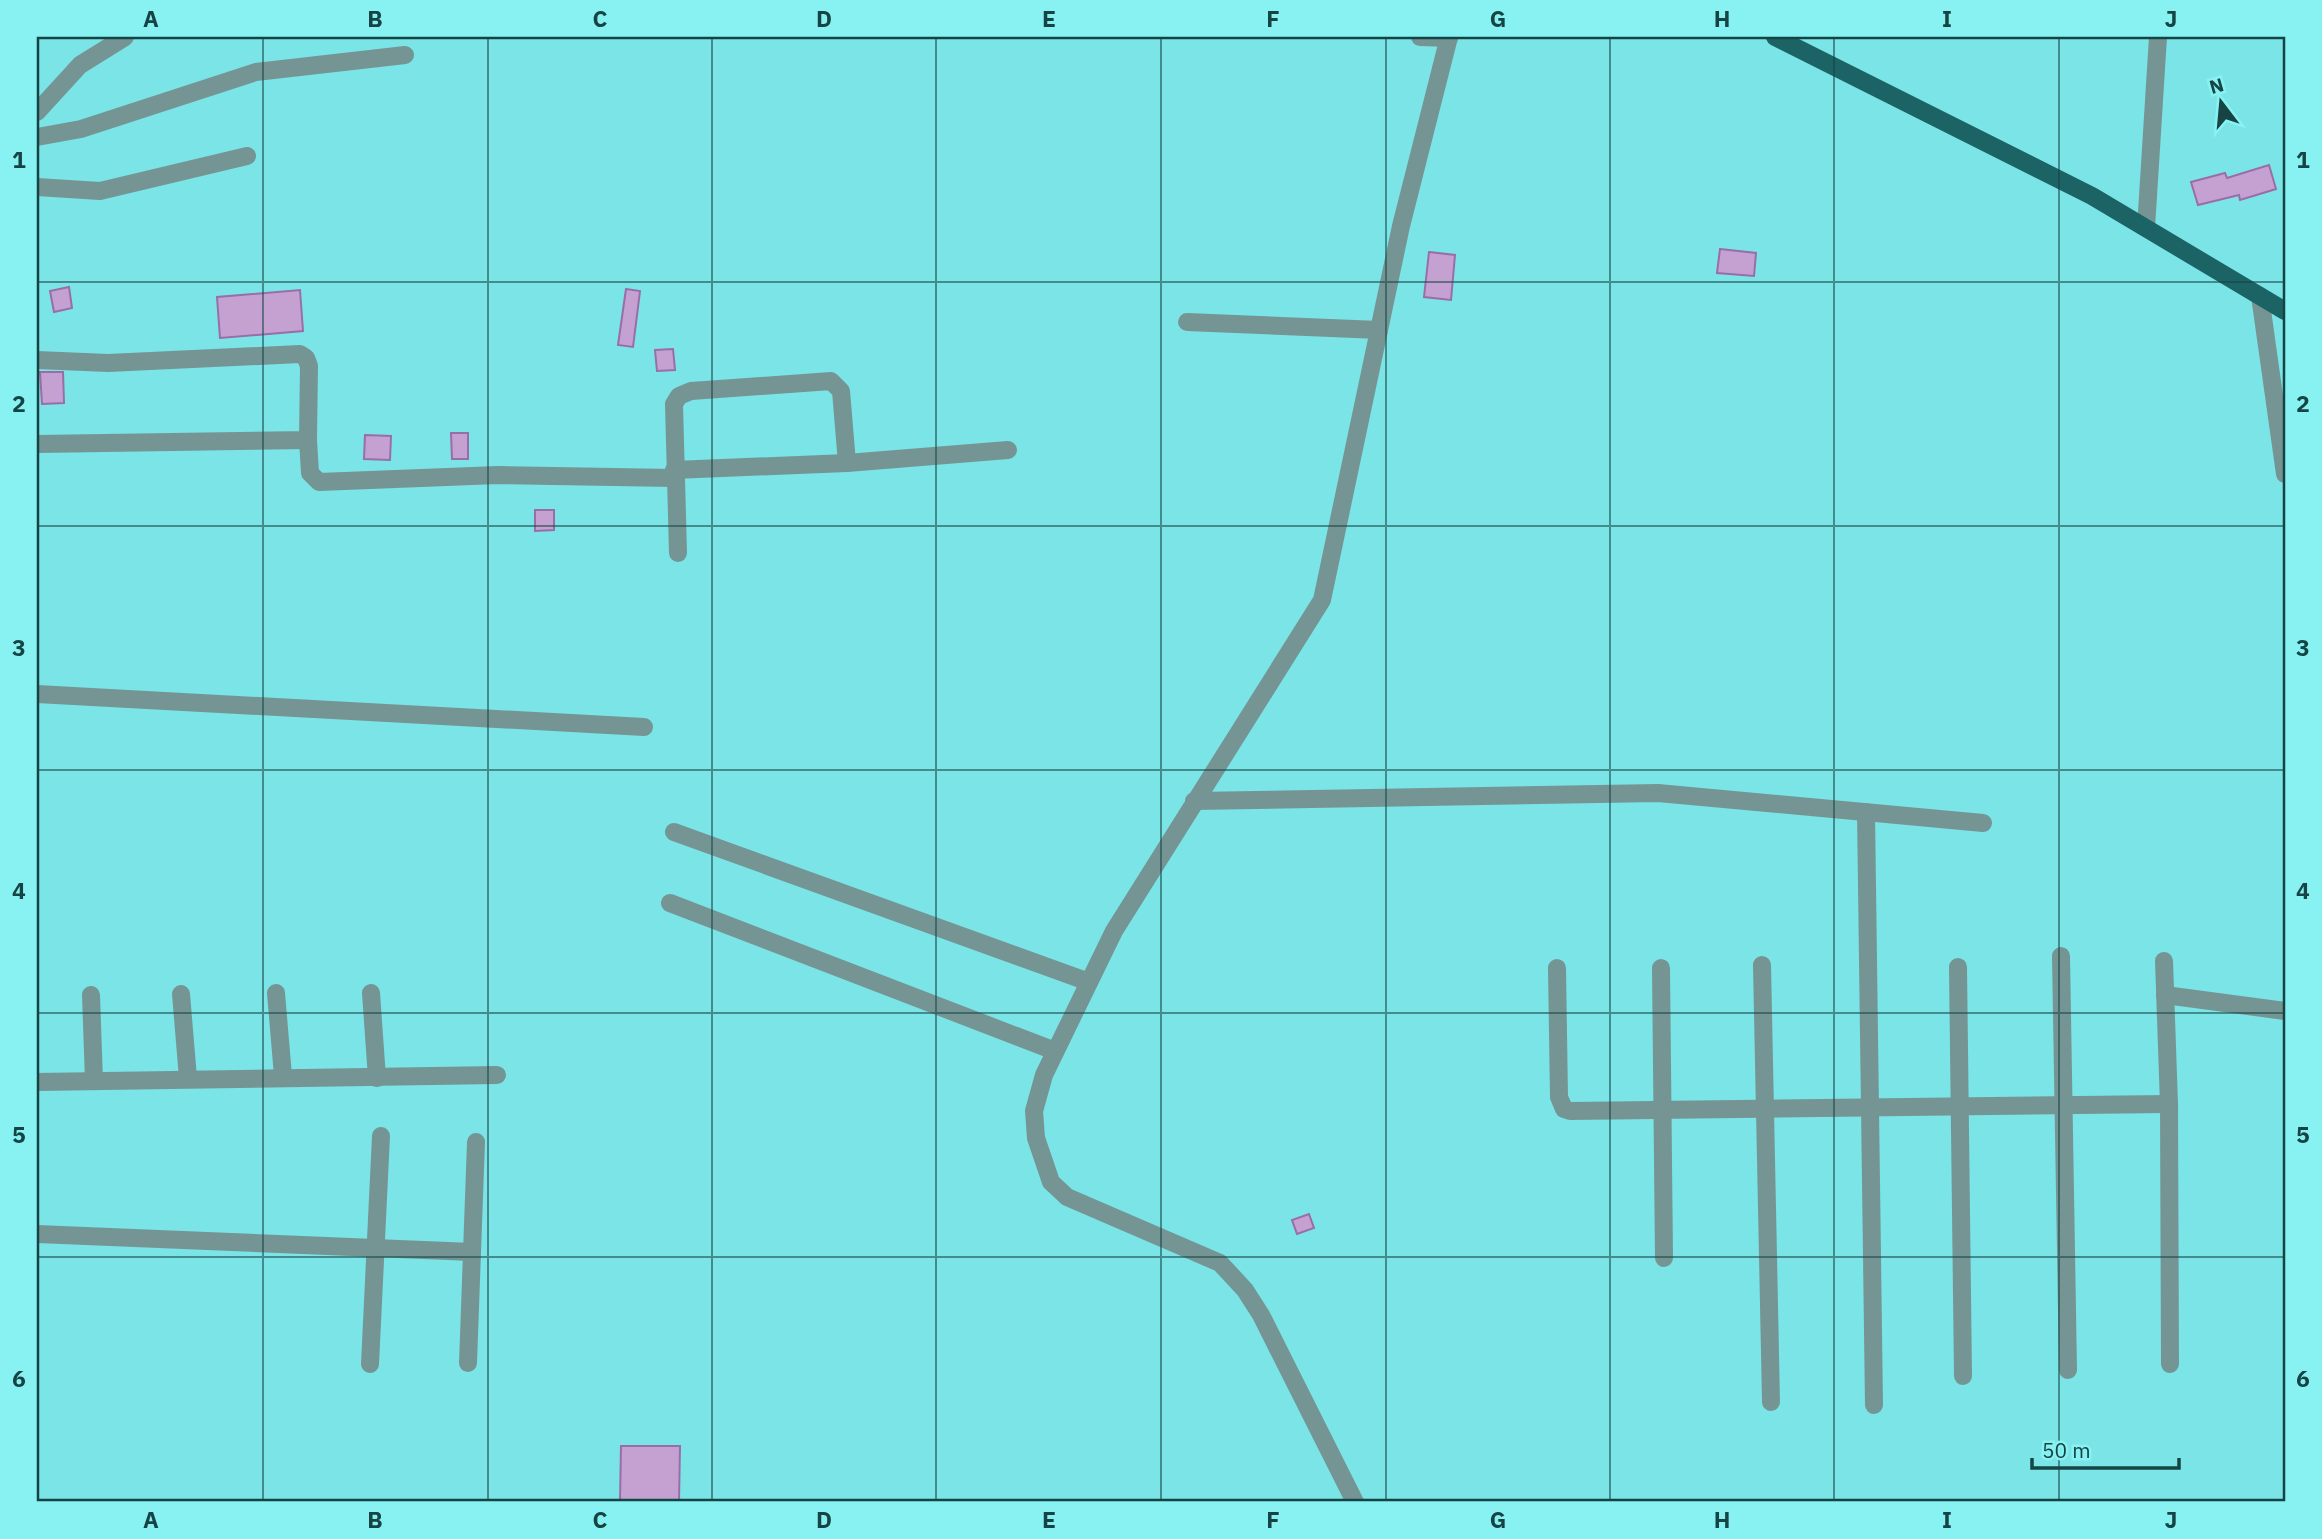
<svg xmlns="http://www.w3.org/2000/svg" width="2322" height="1539" viewBox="0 0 2322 1539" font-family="'IBM Plex Sans',sans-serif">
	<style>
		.building { fill: #c5a1d2; stroke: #996ea8; stroke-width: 2 }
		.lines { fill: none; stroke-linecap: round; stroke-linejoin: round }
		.minor { stroke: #759595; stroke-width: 18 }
		.major { stroke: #1c6365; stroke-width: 18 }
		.grid { fill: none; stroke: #164445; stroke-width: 2; stroke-opacity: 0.55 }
		.neatline { fill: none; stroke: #164445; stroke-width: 2.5 }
		.grid-label { font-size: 23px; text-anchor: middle; font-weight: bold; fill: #164445 }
	</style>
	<rect width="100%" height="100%" fill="#7be4e6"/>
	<g class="building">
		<polygon points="2269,165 2276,189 2240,200 2239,195 2198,205 2191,182 2225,173 2227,178"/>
		<polygon points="1720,249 1756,253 1754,276 1717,273"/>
		<polygon points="1429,252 1455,255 1451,300 1424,297"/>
		<polygon points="69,287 72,308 54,312 50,291"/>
		<polygon points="626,289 640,291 633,347 618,345"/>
		<polygon points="300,290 303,331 220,338 217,297"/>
		<polygon points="673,349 675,370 657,371 655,350"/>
		<polygon points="40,372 63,372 64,403 42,404"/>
		<polygon points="451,433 468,433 468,459 452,459"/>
		<polygon points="365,435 391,436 390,460 364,459"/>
		<polygon points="535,510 554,510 554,530 535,531"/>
		<polygon points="1309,1214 1314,1228 1297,1234 1292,1220"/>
		<polygon points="621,1446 680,1446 679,1502 620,1502"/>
	</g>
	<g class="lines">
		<g class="minor">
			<polyline points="1420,37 1449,38"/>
			<polyline points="37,112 80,65 125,37"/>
			<polyline points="37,137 81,129 256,72 405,55"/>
			<polyline points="37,187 100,191 247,156"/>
			<polyline points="2146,228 2158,37"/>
			<polyline points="2260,296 2285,474"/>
			<polyline points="1187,322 1379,330"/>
			<polyline points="37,360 108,363 300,354 306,358 309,366 308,440 37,444"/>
			<polyline points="308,440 310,473 319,482 498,475 674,478"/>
			<polyline points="674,470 847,463 1008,450"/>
			<polyline points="678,553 674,404 679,396 691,391 831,381 841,391 847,463"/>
			<polyline points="37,694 644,727"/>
			<polyline points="1194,801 1658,793 1983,823"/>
			<polyline points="1866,812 1874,1405"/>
			<polyline points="674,832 1089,982"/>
			<polyline points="670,903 1055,1051"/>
			<polyline points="2061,956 2068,1370"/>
			<polyline points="2164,961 2169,1104 2170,1364"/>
			<polyline points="1762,965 1771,1402"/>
			<polyline points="1958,967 1963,1376"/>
			<polyline points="1557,968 1559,1097 1564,1109 1570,1111 2169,1104"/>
			<polyline points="1661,968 1664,1258"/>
			<polyline points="276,993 283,1076"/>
			<polyline points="371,993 377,1078"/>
			<polyline points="181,994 188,1078"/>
			<polyline points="91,995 94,1081"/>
			<polyline points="2165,995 2285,1011"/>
			<polyline points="37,1082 497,1075"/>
			<polyline points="37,1234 472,1252"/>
			<polyline points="468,1363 476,1142"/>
			<polyline points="370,1364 381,1136"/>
			<polyline points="1355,1502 1261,1315 1245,1290 1220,1263 1067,1197 1051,1182 1036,1138 1034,1111 1044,1075 1114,931 1322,600 1401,226 1449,37"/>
		</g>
		<polyline class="major" points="1775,37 2092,196 2285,311"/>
	</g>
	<path class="grid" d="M 263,37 L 263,1502M 488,37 L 488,1502M 712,37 L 712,1502M 936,37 L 936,1502M 1161,37 L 1161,1502M 1386,37 L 1386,1502M 1610,37 L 1610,1502M 1834,37 L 1834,1502M 2059,37 L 2059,1502M 37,282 L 2285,282M 37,526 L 2285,526M 37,770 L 2285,770M 37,1013 L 2285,1013M 37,1257 L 2285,1257"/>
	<rect width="2322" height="1539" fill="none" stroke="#88f2f3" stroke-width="77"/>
	<g transform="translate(2221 102) rotate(344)" stroke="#88f2f3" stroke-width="5" paint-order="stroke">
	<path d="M0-5L12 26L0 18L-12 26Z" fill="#164445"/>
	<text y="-10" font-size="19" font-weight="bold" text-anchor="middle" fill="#164445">N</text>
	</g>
	<path d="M2032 1458v10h147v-10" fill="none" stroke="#164445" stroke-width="3.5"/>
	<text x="2042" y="1458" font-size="21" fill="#164445" stroke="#88f2f3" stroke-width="5" paint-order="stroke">50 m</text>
	<rect x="38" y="38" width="2246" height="1462" class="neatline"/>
	<g class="grid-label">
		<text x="151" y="27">A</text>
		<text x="375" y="27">B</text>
		<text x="600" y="27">C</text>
		<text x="824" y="27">D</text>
		<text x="1049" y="27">E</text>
		<text x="1273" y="27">F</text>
		<text x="1498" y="27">G</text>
		<text x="1722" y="27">H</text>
		<text x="1947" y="27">I</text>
		<text x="2171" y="27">J</text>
		<text x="19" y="168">1</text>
		<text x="2303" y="168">1</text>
		<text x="19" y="412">2</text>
		<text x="2303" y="412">2</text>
		<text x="19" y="656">3</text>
		<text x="2303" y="656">3</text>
		<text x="19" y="899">4</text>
		<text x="2303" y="899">4</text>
		<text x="19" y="1143">5</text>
		<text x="2303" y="1143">5</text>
		<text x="19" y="1387">6</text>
		<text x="2303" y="1387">6</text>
		<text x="151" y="1528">A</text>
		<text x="375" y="1528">B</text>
		<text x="600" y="1528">C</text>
		<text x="824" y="1528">D</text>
		<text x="1049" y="1528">E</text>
		<text x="1273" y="1528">F</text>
		<text x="1498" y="1528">G</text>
		<text x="1722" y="1528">H</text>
		<text x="1947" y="1528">I</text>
		<text x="2171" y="1528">J</text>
	</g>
</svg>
